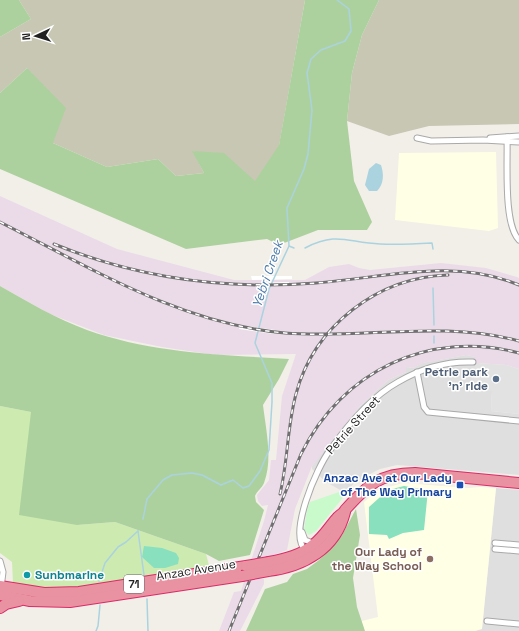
<svg xmlns="http://www.w3.org/2000/svg" width="519" height="631" viewBox="0 0 519 631" font-family="'Space Grotesk',sans-serif">
	<style>
		.residential { fill: #e0dfdf }
		.industrial { fill: #ebdbe8 }
		.education { fill: #ffffe5 }
		.construction { fill: #c7c7b4 }
		.grass { fill: #cdebb0 }
		.forest { fill: #add19e }
		.park { fill: #c8facc }
		.pitch { fill: #88e0be }
		.parking { fill: #e2e2e2 }
		.water { fill: #aad3df }
		.pier { fill: #fff }
		.lines { fill: none; stroke-linecap: round; stroke-linejoin: round }
		.stream { stroke: #aad3df; stroke-width: 1.5 }
		.street-casing { stroke: #a9a9a9; stroke-width: 7 }
		.highway-casing { stroke: #dc2a67; stroke-width: 12 }
		.street { stroke: #fff; stroke-width: 5 }
		.highway { stroke: #e892a2; stroke-width: 10 }
		.rail-casing { stroke: #707070; stroke-width: 3 }
		.rail { stroke: #fff; stroke-width: 1.5; stroke-dasharray: 4.5; stroke-linecap: butt }
		.highway-bridge-casing { stroke: #dc2a67; stroke-width: 12; stroke-linecap: butt }
		.highway-bridge { stroke: #e892a2; stroke-width: 10 }
		.service-dot { fill: #5c6f8a; stroke: #fff; stroke-width: 1.5 }
		.transit-dot { fill: #1a4fb4; stroke: #fff; stroke-width: 1.5 }
		.education-dot { fill: #8d6e63; stroke: #fff; stroke-width: 1.5 }
		.culture-dot { fill: #0f9aa8; stroke: #fff; stroke-width: 1.5 }
		.labels { text-anchor: middle; stroke-width: 3; stroke-linejoin: round; paint-order: stroke }
		.shield { fill: #fff; stroke: #646464; stroke-width: 1 }
		.shield-label { font-size: 11px; font-weight: bold; fill: #222 }
		.service-label { font-size: 12px; font-weight: bold; fill: #4e5e75; stroke: #fff; text-anchor: end }
		.street-label { font-size: 12px; fill: #222; stroke: #fff }
		.transit-label { font-size: 12px; font-weight: bold; fill: #164399; stroke: #fff; text-anchor: end }
		.education-label { font-size: 12px; font-weight: bold; fill: #785e54; stroke: #fff; text-anchor: end }
		.culture-label { font-size: 12px; font-weight: bold; fill: #0d838f; stroke: #fff; text-anchor: start }
		.water-label { font-size: 13px; font-style: italic; fill: #4a7aab; stroke: #fff }
	</style>
	<rect width="100%" height="100%" fill="#f2efe9"/>
	<g class="residential">
		<polygon points="466,355 476,357 492,391 491,411 519,414 519,475 397,465 380,469 366,476 354,483 345,495 342,491 326,482 312,469 312,466 317,459 359,407 388,380 406,372 406,367 413,368 422,363"/>
		<polygon points="496,488 519,490 519,631 475,631 482,628"/>
	</g>
	<polygon class="industrial" points="0,196 117,249 234,280 305,280 329,267 349,264 359,268 370,270 441,263 486,268 517,277 519,278 519,369 506,365 475,363 475,357 466,355 423,363 413,368 406,367 406,372 388,380 359,407 312,466 295,509 287,550 268,557 260,579 264,579 264,584 240,631 219,631 234,592 241,591 264,521 268,505 262,506 258,501 257,495 269,480 271,460 276,460 282,396 296,354 215,355 162,347 104,335 50,314 0,286"/>
	<g class="education">
		<polygon points="496,152 498,228 489,231 395,220 399,153"/>
		<polygon points="403,483 468,488 481,487 496,488 482,629 475,631 357,631 362,621 378,617 364,502 378,490"/>
	</g>
	<g class="construction">
		<polygon points="19,0 305,0 279,146 255,182 193,151 204,173 176,176 158,159 107,167 53,143 27,68 0,93 0,37 31,19"/>
		<polygon points="379,0 519,0 519,124 429,126 389,136 347,121 352,73 362,35"/>
	</g>
	<polygon class="grass" points="0,406 31,412 77,525 115,522 206,554 210,569 67,589 35,587 13,583 12,562 0,553"/>
	<g class="forest">
		<polygon points="0,0 19,0 31,19 0,37"/>
		<polygon points="305,0 379,0 362,35 352,73 347,121 354,181 372,222 367,230 318,230 279,245 267,239 186,249 0,169 0,93 27,68 66,108 53,143 107,167 158,159 176,176 204,173 192,151 224,153 255,181 279,145"/>
		<path d="M 0,286 C 28,302 57,319 87,330 C 151,353 222,355 289,359 L 279,379 L 263,405 C 266,430 273,459 264,483 C 262,488 257,491 255,496 L 256,502 L 264,510 L 250,555 L 219,561 L 206,554 L 115,522 L 77,525 L 19,515 L 31,412 L 0,406 Z"/>
		<polygon points="356,509 360,535 353,578 357,607 365,631 246,631 265,589 287,582 293,574 307,569 319,560 342,535"/>
	</g>
	<polygon class="park" points="342,491 345,495 316,531 309,535 304,530 307,510 310,502"/>
	<g class="pitch">
		<polygon points="404,486 428,490 424,530 403,533 389,539 387,535 369,534 369,507 388,490"/>
		<polygon points="144,546 162,548 176,553 179,558 178,564 165,568 154,568 142,557"/>
	</g>
	<polygon class="parking" points="475,363 506,365 519,369 519,414 491,411 492,391 473,389"/>
	<path class="water" d="M 376,163 L 381,165 C 384,174 384,184 377,191 L 369,191 L 365,185 L 369,169 Z"/>
	<g class="pier">
		<polygon points="251,276 292,276 292,279 252,280"/>
		<polygon points="289,282 289,286 252,286 252,283"/>
		<polygon points="240,325 275,330 274,334 239,329"/>
	</g>
	<g class="lines">
		<g class="stream">
			<polyline points="289,246 294,248"/>
			<path d="M 305,248 C 338,231 348,243 380,244 C 398,245 415,244 432,243 L 433,249"/>
			<polyline points="433,288 434,325"/>
			<polyline points="434,336 434,343"/>
			<polyline points="143,519 147,499 163,480 172,475 192,473 202,475 221,485 233,480 243,488 249,486 260,471 269,450 272,402 272,383 255,343 269,289 289,246 287,208 304,169 308,154 312,110 307,73 311,59 321,50 345,41 351,31 349,9 337,0"/>
			<polyline points="138,531 144,575"/>
			<polyline points="99,581 105,563 118,547 126,542 138,531"/>
			<polyline points="147,599 148,631"/>
			<polyline points="96,631 98,626 100,605"/>
		</g>
		<g class="street-casing">
			<g id="street">
				<path d="M 507,137 C 508,161 503,224 519,240"/>
				<polyline points="417,138 431,141 483,140 519,142"/>
				<polyline points="490,138 519,136"/>
				<polyline points="417,372 424,407 428,412 519,421"/>
				<polyline points="302,532 305,540 313,543"/>
				<polyline points="495,543 519,545"/>
				<polyline points="495,549 519,551"/>
				<path d="M 306,551 C 287,535 317,467 330,450 C 347,426 371,397 398,382 C 420,369 447,361 473,362"/>
				<polyline points="0,561 3,572 1,588"/>
				<polyline points="487,621 519,624"/>
			</g>
		</g>
		<g class="highway-casing">
			<g id="highway">
				<path d="M 269,562 C 286,559 301,555 314,544 C 323,537 329,527 336,519 C 339,515 343,514 345,510 C 367,486 379,473 415,473 L 519,483"/>
				<path d="M 268,571 C 303,567 336,549 345,512"/>
				<polyline points="0,586 44,593 79,592 246,566"/>
				<polyline points="0,595 30,601 70,602 242,576"/>
				<polyline points="0,608 6,604 19,601"/>
			</g>
		</g>
		<use href="#street" class="street"/>
		<use href="#highway" class="highway"/>
		<g class="rail-casing">
			<g id="rail">
				<path d="M 0,222 C 91,268 181,324 285,333 C 363,339 442,320 519,341"/>
				<path d="M 54,244 C 137,278 227,290 316,283 C 384,278 453,257 519,285"/>
				<path d="M 280,494 C 288,461 287,427 296,394 C 314,326 378,277 448,275"/>
				<path d="M 229,631 L 301,454 C 342,371 429,329 519,353"/>
			</g>
		</g>
		<use href="#rail" class="rail"/>
		<g class="highway-bridge-casing">
			<g id="highway-bridge">
				<polyline points="246,566 269,562"/>
				<polyline points="242,576 268,571"/>
			</g>
		</g>
		<use href="#highway-bridge" class="highway-bridge"/>
	</g>
	<circle class="service-dot" cx="496" cy="379" r="4"/>
	<rect class="transit-dot" x="456" y="481" width="8" height="8" rx="2"/>
	<circle class="education-dot" cx="430" cy="559" r="4"/>
	<circle class="culture-dot" cx="27" cy="575" r="4"/>
	<g class="labels">
		<rect class="shield" x="124" y="575" width="20" height="18" rx="3"/>
		<g class="shield-label">
			<text x="134" y="588">71</text>
		</g>
		<g class="service-label">
			<text x="488" y="376">Petrie park<tspan x="488" dy="14">'n' ride</tspan></text>
		</g>
		<g class="street-label">
			<text transform="translate(353 425) rotate(-48)" y="4">Petrie Street</text>
			<text transform="translate(196 570) rotate(-9)" y="4">Anzac Avenue</text>
		</g>
		<g class="transit-label">
			<text x="452" y="482">Anzac Ave at Our Lady<tspan x="452" dy="14">of The Way Primary</tspan></text>
		</g>
		<g class="education-label">
			<text x="422" y="556">Our Lady of<tspan x="422" dy="14">the Way School</tspan></text>
		</g>
		<g class="culture-label">
			<text x="35" y="579">Sunbmarine</text>
		</g>
		<g class="water-label">
			<text transform="translate(267 274) rotate(-71)" y="5">Yebri Creek</text>
		</g>
	</g>
	<g transform="translate(36 36) rotate(266)" stroke="#ffffff" stroke-width="3" paint-order="stroke">
	<path d="M0-3L7 15L0 10L-7 15Z" fill="#222222"/>
	<text y="-6" font-size="11" font-weight="bold" text-anchor="middle" fill="#222222">N</text>
	</g>
</svg>
